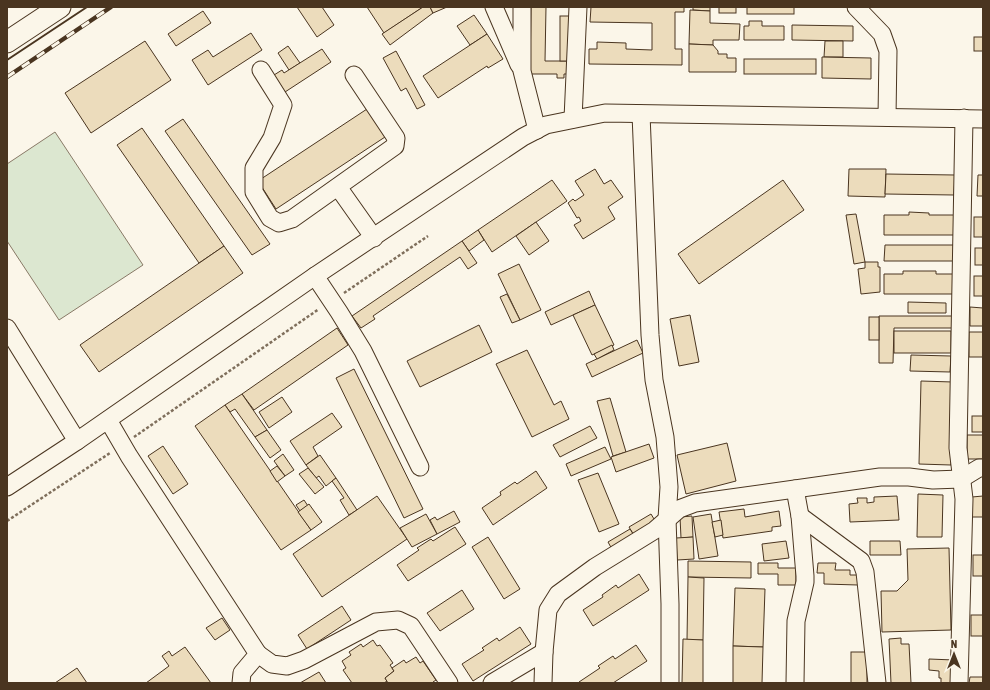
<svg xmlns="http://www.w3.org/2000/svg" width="990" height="690" viewBox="0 0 990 690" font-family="'Asap Condensed',sans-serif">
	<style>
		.park { fill: #dce7d0; stroke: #887966 }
		.building { fill: #ecdcbc; stroke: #4a3520 }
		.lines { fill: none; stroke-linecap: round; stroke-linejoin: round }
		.minor-casing { stroke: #4a3520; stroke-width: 19 }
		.major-casing { stroke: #4a3520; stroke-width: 23 }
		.path { stroke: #7f6f5c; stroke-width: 2.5; stroke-dasharray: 3 2; stroke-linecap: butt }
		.minor { stroke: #fbf6e9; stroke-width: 17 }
		.major { stroke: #fbf6e9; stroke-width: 21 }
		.rail-casing { stroke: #4a3520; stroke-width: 4.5 }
		.rail { stroke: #fbf6e9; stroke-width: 3; stroke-dasharray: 9; stroke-linecap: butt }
		.wall { stroke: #4a3520; stroke-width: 2 }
	</style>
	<rect width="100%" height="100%" fill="#fbf6e9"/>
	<polygon class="park" points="55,132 143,265 59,320 7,241 7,164"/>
	<g class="building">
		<polygon points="297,7 322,7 334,25 317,37"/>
		<polygon points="367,7 423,7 384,33"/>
		<polygon points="423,7 430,7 433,13 390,45 382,34"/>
		<polygon points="430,7 447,7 433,13"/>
		<polygon points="531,7 546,7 545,61 571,61 571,74 564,74 564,78 557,78 557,74 530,74"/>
		<polygon points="591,7 684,7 684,12 675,12 675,49 682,49 682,65 589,64 589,49 597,49 597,42 626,43 626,49 652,50 652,23 590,22"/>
		<polygon points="693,7 710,7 710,11 693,10"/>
		<rect x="719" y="7" width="17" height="6"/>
		<rect x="747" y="7" width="47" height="7"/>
		<polygon points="690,10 710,11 710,23 740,24 739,40 713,40 713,45 689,44"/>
		<polygon points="203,11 211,23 176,46 168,34"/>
		<polygon points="474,15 487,34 470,45 457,26"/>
		<rect x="560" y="16" width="11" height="45"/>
		<polygon points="749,21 762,21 762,26 784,26 784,40 744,40 744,26 749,26"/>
		<polygon points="792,25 853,26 853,41 792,40"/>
		<polygon points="251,33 262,50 208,85 192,60 208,50 213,57"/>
		<polygon points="487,34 503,59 488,68 487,66 438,98 423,76"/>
		<rect x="974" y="37" width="9" height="14"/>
		<polygon points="145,41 171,80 91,133 65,93"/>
		<polygon points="825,41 843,41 843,57 824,57"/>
		<polygon points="689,44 713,45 718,51 718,54 727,54 727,58 736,58 736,72 689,72"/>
		<polygon points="288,46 300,63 289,70 278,53"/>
		<polygon points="322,49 331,62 285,92 274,75 282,70 284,73"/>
		<polygon points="396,51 425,105 417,109 406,88 401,91 383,58"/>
		<polygon points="822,57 871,58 871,79 822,78"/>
		<rect x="744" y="59" width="72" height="15"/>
		<polygon points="367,109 385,137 276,209 258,181"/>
		<polygon points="183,119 270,244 252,255 165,131"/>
		<polygon points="142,128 224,246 199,263 117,145"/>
		<polygon points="595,169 604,184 611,180 623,197 608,207 615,219 583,239 574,225 581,221 579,217 577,218 568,203 573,199 575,201 584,195 575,181"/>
		<polygon points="849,169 886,169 885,197 848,196"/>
		<polygon points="886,174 955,175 954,195 885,194"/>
		<polygon points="978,175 983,175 983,196 977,196"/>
		<polygon points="552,180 567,201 492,252 478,230"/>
		<polygon points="783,180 804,210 699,284 678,254"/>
		<polygon points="909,212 929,213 929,215 954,215 954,235 884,235 884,215 909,215"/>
		<polygon points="856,214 865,262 854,264 846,215"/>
		<rect x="974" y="217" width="9" height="20"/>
		<polygon points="536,222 549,241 529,255 516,236"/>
		<polygon points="478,230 484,240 469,251 462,241"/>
		<polygon points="462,241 477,263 468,269 460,257 373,316 375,319 361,328 352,316"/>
		<polygon points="885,245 954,245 954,261 884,261"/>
		<polygon points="224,246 243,273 99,372 80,345"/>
		<rect x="975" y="248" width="8" height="17"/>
		<polygon points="865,262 878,262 878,267 880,267 880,292 861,294 858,269 865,268"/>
		<polygon points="519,264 541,310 520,320 498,274"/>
		<polygon points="903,271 936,271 936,274 954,274 954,294 884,294 884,274 903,274"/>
		<rect x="974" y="276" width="9" height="20"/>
		<polygon points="589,291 595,305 551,325 545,312"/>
		<polygon points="507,294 520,320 512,323 500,297"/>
		<polygon points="908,302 946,303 946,313 908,313"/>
		<polygon points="595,305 614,345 592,355 573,315"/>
		<polygon points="970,307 983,308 983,326 970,326"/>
		<polygon points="690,315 699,362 679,366 670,319"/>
		<polygon points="879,316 953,316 953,328 894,328 893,363 879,363"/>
		<rect x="869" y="317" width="10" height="23"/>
		<polygon points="479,325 492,352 420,387 407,361"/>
		<polygon points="337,328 348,345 254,410 242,394"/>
		<rect x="894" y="331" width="57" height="22"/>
		<rect x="969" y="332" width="14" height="25"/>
		<polygon points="637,340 643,353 592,377 586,364"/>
		<polygon points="612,345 614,350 597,359 594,354"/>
		<polygon points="527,350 554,405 561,401 569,419 532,437 496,364"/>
		<polygon points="911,355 951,356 950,372 910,371"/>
		<polygon points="354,369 423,509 404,518 336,378"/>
		<polygon points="921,381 953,382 951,465 919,464"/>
		<polygon points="242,394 267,430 255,437 235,409 230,412 225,405"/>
		<polygon points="282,397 292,412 269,428 259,412"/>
		<polygon points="610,398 626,452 613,456 597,401"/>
		<polygon points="225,405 311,530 281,550 195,426"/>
		<polygon points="332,413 342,427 313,447 318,456 306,465 290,441"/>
		<rect x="972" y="416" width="11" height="16"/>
		<polygon points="590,426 597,438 560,457 553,445"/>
		<polygon points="267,430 281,450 270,458 255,437"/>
		<rect x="967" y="435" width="16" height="24"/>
		<polygon points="727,443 736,481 686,494 677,455"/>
		<polygon points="649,444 654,458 616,472 611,457"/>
		<polygon points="163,446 188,484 173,494 148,456"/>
		<polygon points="605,447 611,459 571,476 566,464"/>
		<polygon points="283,454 294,470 285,476 274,461"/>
		<polygon points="320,455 336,478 326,486 319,476 316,478 306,465"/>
		<polygon points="277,466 285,476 277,482 270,471"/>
		<polygon points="308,468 324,487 315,494 299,474"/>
		<polygon points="536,471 547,488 493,525 482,508 501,495 500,492 515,482 517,484"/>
		<polygon points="598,473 619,524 599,532 578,480"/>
		<polygon points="336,478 357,510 349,515 340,500 344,498 332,481"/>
		<polygon points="918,494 943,495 942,537 917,537"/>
		<polygon points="377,496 407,539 322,597 293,554"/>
		<polygon points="897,496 899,520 850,522 849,504 858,503 857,498 867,498 867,503 874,502 874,497"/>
		<polygon points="983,496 983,517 972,517 972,497"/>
		<polygon points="304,500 308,506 300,511 296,505"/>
		<polygon points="309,504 322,522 311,530 298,512"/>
		<polygon points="744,509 745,517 779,511 781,526 772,527 772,531 723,538 719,512"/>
		<polygon points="454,511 460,522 437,534 430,520 435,517 437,520"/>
		<polygon points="426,514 437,534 412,547 400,528"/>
		<polygon points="651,514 657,524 635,537 629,527"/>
		<polygon points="711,514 718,556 699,559 693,517"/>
		<polygon points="692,516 693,537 681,538 680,517"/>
		<polygon points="721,520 723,535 715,537 712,522"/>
		<polygon points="455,527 466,544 408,581 397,565 419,550 417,548 431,539 433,541"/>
		<polygon points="630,529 635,537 613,551 608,542"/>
		<polygon points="488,537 520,589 504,599 472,547"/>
		<polygon points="693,537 694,559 677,560 676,538"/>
		<polygon points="786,541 789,558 764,561 762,544"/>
		<polygon points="870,541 900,541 901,555 870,555"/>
		<polygon points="949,548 951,630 882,632 881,591 897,591 908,580 907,549"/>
		<rect x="973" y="555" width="10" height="21"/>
		<polygon points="688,561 751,562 751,578 688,577"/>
		<polygon points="758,563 778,563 778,568 796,568 796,585 778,585 778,574 758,574"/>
		<polygon points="818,563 836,563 835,570 850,570 850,575 859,575 858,585 824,584 824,573 817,573"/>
		<polygon points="639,574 649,590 593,626 583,610 603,597 602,595 616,585 618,588"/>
		<polygon points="688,577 704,578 703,640 687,640"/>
		<polygon points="735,588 765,589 763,647 733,646"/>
		<polygon points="462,590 474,609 440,631 427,613"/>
		<polygon points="342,606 351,620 307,649 298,635"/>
		<rect x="971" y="615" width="12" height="21"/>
		<polygon points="222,618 230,630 215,640 206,628"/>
		<polygon points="520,627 531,644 473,681 462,664 484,650 482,648 497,638 499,641"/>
		<polygon points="901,638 901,644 909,644 911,683 891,683 889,639"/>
		<polygon points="683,639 703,640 703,683 682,683"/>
		<polygon points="373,640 377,646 380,645 393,663 390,665 394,671 385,678 387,681 384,683 352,683 343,670 346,668 342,661 351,655 349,652 361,644 363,647"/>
		<polygon points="636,645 647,661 613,683 579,683 579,682 600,668 598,666 613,656 615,659"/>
		<polygon points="733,646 763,647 762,683 733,683"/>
		<polygon points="185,647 211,683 146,683 169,666 162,656 169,651 172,656"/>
		<rect x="851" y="652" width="16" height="31"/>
		<polygon points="416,657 420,663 423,661 436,680 433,682 434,683 388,683 385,678 394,671 392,668 404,660 406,663"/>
		<polygon points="929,659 954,660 953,683 941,683 941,678 939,678 939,671 929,670"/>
		<polygon points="77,668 87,683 55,683"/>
		<polygon points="319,672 326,683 300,683"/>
		<polygon points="970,677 983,677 983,683 969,683"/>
	</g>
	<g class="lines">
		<g class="minor-casing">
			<g id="minor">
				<polyline points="494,7 519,65"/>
				<polyline points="522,7 522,71 537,130"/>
				<polyline points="856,7 882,34 888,51 887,117"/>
				<polyline points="261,70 283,105 272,138 254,168 254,192 270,218 279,223 292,219 395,146 396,138 354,75"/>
				<polyline points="641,114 650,335 654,380 665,437 669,487 667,519 670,604 670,683"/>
				<polyline points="573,119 578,7"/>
				<polyline points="338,187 374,238"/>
				<polyline points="315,276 339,312 363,351 420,467"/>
				<polyline points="7,328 77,441"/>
				<polyline points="108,420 129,456 258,654 242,673 241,683"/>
				<polyline points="7,487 77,441 315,276 523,137 546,125 605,113 983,119"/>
				<polyline points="795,489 800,516 805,576 805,582 796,621 795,683"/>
				<polyline points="800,516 861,561 865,572 877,683"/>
				<polyline points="258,654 272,664 287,666 304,660 376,622 398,620 411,626 449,683"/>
				<polyline points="492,683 544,652 548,610 558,594 595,567 655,530 679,509 695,503 880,477 909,477 933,480 961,479 979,468 983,468"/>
				<polyline points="543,683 544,652"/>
				<polyline points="959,683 964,499 958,448 964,118"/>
			</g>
		</g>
		<g class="major-casing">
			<polyline id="major" points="7,42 60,7"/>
		</g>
		<g class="path">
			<polyline points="344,293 428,236"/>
			<polyline points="134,437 319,309"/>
			<polyline points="7,521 110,453"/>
		</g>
		<use href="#minor" class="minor"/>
		<use href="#major" class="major"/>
		<g class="rail-casing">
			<polyline id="rail" points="7,77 111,7"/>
		</g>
		<use href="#rail" class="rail"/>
		<polyline class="wall" points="7,60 87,7"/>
	</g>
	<rect width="990" height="690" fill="none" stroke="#4a3520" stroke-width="16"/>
	<g transform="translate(954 654)" stroke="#fbf6e9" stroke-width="3" paint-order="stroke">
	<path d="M0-3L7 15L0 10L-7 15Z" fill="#4a3520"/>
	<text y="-6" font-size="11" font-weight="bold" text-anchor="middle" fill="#4a3520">N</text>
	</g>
</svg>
